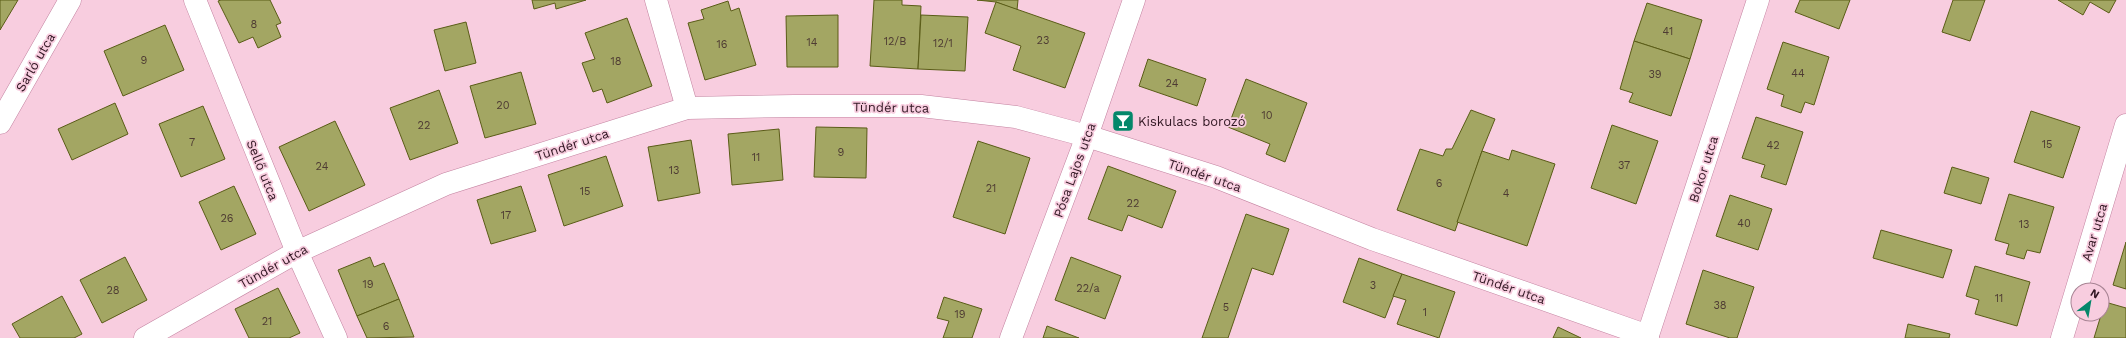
<svg xmlns="http://www.w3.org/2000/svg" width="2126" height="338" viewBox="0 0 2126 338" font-family="'Work Sans',sans-serif">
	<style>
		.building { fill: #a3a663; stroke: #5a5c17 }
		.lines { fill: none; stroke-linecap: round; stroke-linejoin: round }
		.street-casing { stroke: #c382a0; stroke-width: 23 }
		.street { stroke: #fff; stroke-width: 22 }
		.labels { text-anchor: middle; stroke-width: 3.5; stroke-linejoin: round; paint-order: stroke }
		.number-label { font-size: 11px; fill: #4e3b33 }
		.street-label { font-size: 13px; fill: #311723; stroke: #f8cddf }
		.poi-label { font-size: 13px; fill: #311723; stroke: #f8cddf; text-anchor: start }
	</style>
	<rect width="100%" height="100%" fill="#f8cddf"/>
	<g class="building">
		<polygon points="0,0 18,0 0,30"/>
		<polygon points="221,0 270,0 281,23 276,25 281,37 258,48 253,37 239,43 218,1"/>
		<polygon points="532,0 586,0 556,9 555,3 534,9"/>
		<polygon points="874,0 902,0 902,5 921,6 918,69 870,66"/>
		<polygon points="977,0 1018,0 1017,10 996,2"/>
		<polygon points="1800,0 1850,0 1839,29 1795,12"/>
		<polygon points="1953,0 1985,0 1970,41 1942,32"/>
		<polygon points="2058,0 2116,0 2109,13 2090,2 2083,15"/>
		<polygon points="728,1 731,11 739,8 756,65 705,80 688,23 704,19 701,10"/>
		<polygon points="996,2 1085,33 1065,88 1013,70 1021,46 985,33"/>
		<polygon points="1647,3 1702,20 1690,59 1634,41"/>
		<polygon points="838,15 838,67 787,67 786,16"/>
		<polygon points="921,15 968,17 965,71 918,69"/>
		<polygon points="627,18 652,86 607,103 602,89 593,92 582,63 595,59 585,33"/>
		<polygon points="466,22 476,63 445,71 434,30"/>
		<polygon points="165,25 184,70 123,96 104,51"/>
		<polygon points="1634,41 1690,59 1671,116 1629,102 1633,93 1620,89"/>
		<polygon points="1783,42 1829,57 1814,105 1805,102 1801,113 1781,106 1784,95 1767,89"/>
		<polygon points="1148,59 1206,79 1197,106 1139,86"/>
		<polygon points="521,72 536,124 485,138 470,86"/>
		<polygon points="1246,79 1307,103 1285,162 1266,154 1270,144 1228,127"/>
		<polygon points="439,90 458,143 410,160 390,108"/>
		<polygon points="115,103 128,134 72,160 58,129"/>
		<polygon points="203,106 225,159 181,177 159,124"/>
		<polygon points="1471,110 1495,119 1482,151 1455,231 1397,210 1420,149 1443,156 1446,149 1452,149"/>
		<polygon points="2031,111 2080,127 2063,178 2014,162"/>
		<polygon points="1756,117 1803,132 1786,185 1761,177 1765,165 1742,158"/>
		<polygon points="335,121 365,185 309,211 279,147"/>
		<polygon points="1612,125 1658,141 1636,204 1591,188"/>
		<polygon points="816,127 867,128 866,178 814,177"/>
		<polygon points="779,129 783,180 732,185 728,134"/>
		<polygon points="691,140 700,193 658,201 648,147"/>
		<polygon points="978,141 1030,158 1005,234 953,217"/>
		<polygon points="1512,150 1555,164 1527,246 1457,222 1482,151 1509,160"/>
		<polygon points="606,156 623,206 564,226 548,175"/>
		<polygon points="1108,166 1176,191 1162,228 1128,215 1122,231 1088,219"/>
		<polygon points="1952,167 1989,178 1981,204 1944,193"/>
		<polygon points="234,186 256,234 221,250 199,202"/>
		<polygon points="521,186 536,231 491,244 477,200"/>
		<polygon points="2009,194 2054,207 2040,253 2027,250 2024,259 2006,254 2009,244 1995,240"/>
		<polygon points="1730,195 1772,209 1758,250 1716,236"/>
		<polygon points="1246,214 1289,229 1273,275 1252,268 1228,338 1202,338"/>
		<polygon points="1881,230 1952,250 1943,278 1873,258"/>
		<polygon points="2126,242 2126,289 2113,285"/>
		<polygon points="125,257 147,300 102,323 80,280"/>
		<polygon points="370,257 374,267 384,263 399,299 357,316 338,270"/>
		<polygon points="1071,257 1121,276 1105,319 1055,300"/>
		<polygon points="1359,258 1402,274 1385,318 1343,302"/>
		<polygon points="1975,266 2030,282 2017,326 1975,314 1979,300 1966,296"/>
		<polygon points="1703,270 1754,287 1737,338 1730,338 1686,324"/>
		<polygon points="1402,274 1455,292 1439,338 1397,324 1406,300 1393,296"/>
		<polygon points="278,288 300,333 289,338 249,338 235,309"/>
		<polygon points="62,296 82,334 74,338 20,338 12,324"/>
		<polygon points="944,297 982,309 972,338 943,338 949,321 937,318"/>
		<polygon points="399,299 414,337 367,338 357,316"/>
		<polygon points="2105,302 2126,308 2126,338 2094,338"/>
		<polygon points="1908,324 1950,334 1949,338 1905,338"/>
		<polygon points="1047,326 1079,338 1043,338"/>
		<polygon points="1558,327 1581,338 1553,338"/>
	</g>
	<g class="lines">
		<g class="street-casing">
			<g id="street">
				<polyline points="195,0 297,252 336,338"/>
				<polyline points="656,0 687,108"/>
				<polyline points="0,123 70,0"/>
				<polyline points="145,338 297,252 446,184 687,108 795,106 921,106 1016,117 1087,136 1216,177 1372,239 1648,336"/>
				<polyline points="1011,338 1087,136 1134,0"/>
				<polyline points="1647,338 1758,0"/>
				<polyline points="2062,338 2126,125"/>
			</g>
		</g>
		<use href="#street" class="street"/>
	</g>
	<defs>
		<g id="bar-square" transform="scale(1.15)"><rect x="-9" y="-9" width="18" height="18" rx="4" fill="#04876a" stroke="#f8cddf"/><path d="M-6-5H6L.8 .8V4.5H3.5V6h-7V4.5H-.8V.8Z" fill="#fff"/></g>
	</defs>
	<g fill-rule="evenodd">
		<use href="#bar-square" x="1123" y="121"/>
	</g>
	<g class="labels">
		<g class="number-label">
			<text x="254" y="28">8</text>
			<text x="1668" y="35">41</text>
			<text x="1043" y="44">23</text>
			<text x="895" y="45">12/B</text>
			<text x="812" y="46">14</text>
			<text x="943" y="47">12/1</text>
			<text x="722" y="48">16</text>
			<text x="144" y="64">9</text>
			<text x="616" y="65">18</text>
			<text x="1798" y="77">44</text>
			<text x="1655" y="78">39</text>
			<text x="1172" y="87">24</text>
			<text x="503" y="109">20</text>
			<text x="1267" y="119">10</text>
			<text x="424" y="129">22</text>
			<text x="192" y="146">7</text>
			<text x="2047" y="148">15</text>
			<text x="1773" y="149">42</text>
			<text x="841" y="156">9</text>
			<text x="756" y="161">11</text>
			<text x="1624" y="169">37</text>
			<text x="322" y="170">24</text>
			<text x="674" y="174">13</text>
			<text x="1439" y="187">6</text>
			<text x="991" y="192">21</text>
			<text x="585" y="195">15</text>
			<text x="1506" y="197">4</text>
			<text x="1133" y="207">22</text>
			<text x="506" y="219">17</text>
			<text x="227" y="222">26</text>
			<text x="1744" y="227">40</text>
			<text x="2024" y="228">13</text>
			<text x="368" y="288">19</text>
			<text x="1373" y="289">3</text>
			<text x="1088" y="292">22/a</text>
			<text x="113" y="294">28</text>
			<text x="1999" y="302">11</text>
			<text x="1720" y="309">38</text>
			<text x="1226" y="311">5</text>
			<text x="1425" y="316">1</text>
			<text x="960" y="318">19</text>
			<text x="267" y="325">21</text>
			<text x="386" y="330">6</text>
		</g>
		<g class="street-label">
			<text transform="translate(35 62) rotate(-60)" y="5">Sarló utca</text>
			<text transform="translate(891 107) rotate(1)" y="5">Tündér utca</text>
			<text transform="translate(572 144) rotate(-18)" y="5">Tündér utca</text>
			<text transform="translate(1703 169) rotate(-72)" y="5">Bokor utca</text>
			<text transform="translate(263 170) rotate(68)" y="5">Sellő utca</text>
			<text transform="translate(1074 170) rotate(-70)" y="5">Pósa Lajos utca</text>
			<text transform="translate(1205 175) rotate(19)" y="5">Tündér utca</text>
			<text transform="translate(2094 232) rotate(-73)" y="5">Avar utca</text>
			<text transform="translate(273 266) rotate(-29)" y="5">Tündér utca</text>
			<text transform="translate(1509 287) rotate(19)" y="5">Tündér utca</text>
		</g>
		<g class="poi-label">
			<text x="1138" y="126">Kiskulacs borozó</text>
		</g>
	</g>
	<g transform="translate(2090 302) rotate(31)"><circle r="19" fill="#f8cddf" stroke="#a88494"/>
	<path d="M0-3L7 15L0 10L-7 15Z" fill="#04876a"/>
	<text y="-6" font-size="11" font-weight="bold" text-anchor="middle" fill="#311723">N</text>
	</g>
</svg>
